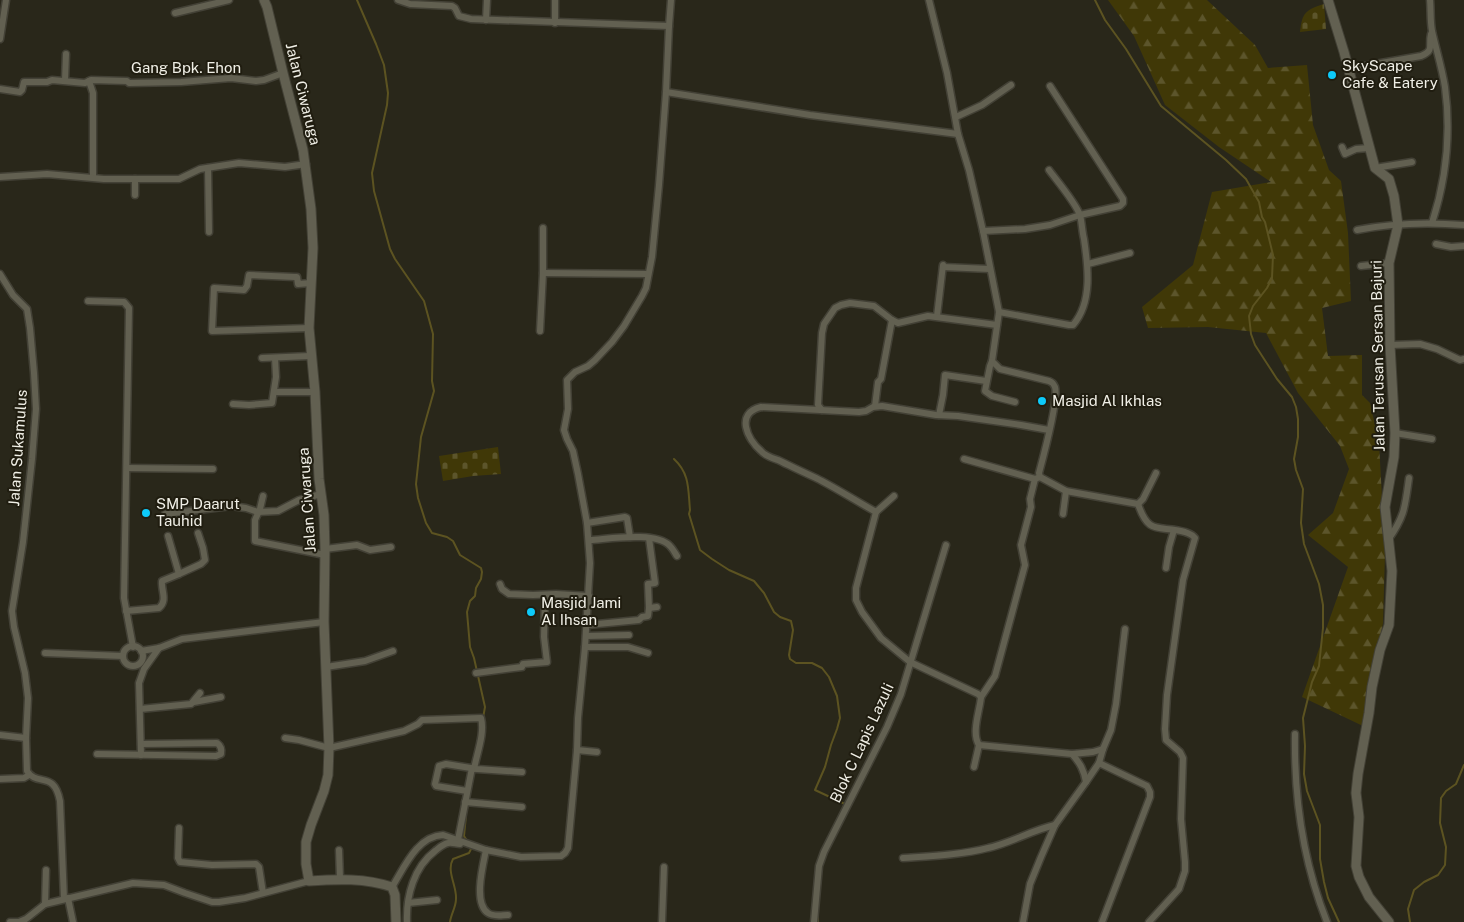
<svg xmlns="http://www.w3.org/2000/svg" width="1464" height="922" viewBox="0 0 1464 922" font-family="'Public Sans',sans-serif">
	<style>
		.forest { fill: url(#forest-firs) }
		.cemetery { fill: url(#cemetery-stones) }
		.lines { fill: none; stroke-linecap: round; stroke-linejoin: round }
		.stream { stroke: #5c5321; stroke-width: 2 }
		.street-casing { stroke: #434136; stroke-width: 9 }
		.secondary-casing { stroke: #434136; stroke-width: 11 }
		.street { stroke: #626051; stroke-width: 6 }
		.secondary { stroke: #626051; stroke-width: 9 }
		.poi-dot { fill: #0dcafa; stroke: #201d10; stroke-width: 2 }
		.labels { text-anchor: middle; stroke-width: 4; stroke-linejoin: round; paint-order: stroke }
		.poi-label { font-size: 15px; fill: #f0efe6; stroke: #201d10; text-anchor: start }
		.street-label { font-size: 15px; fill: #f0efe6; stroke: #201d10 }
	</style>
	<defs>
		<pattern id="forest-firs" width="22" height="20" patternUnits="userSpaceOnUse" patternTransform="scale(1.25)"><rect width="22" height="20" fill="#403807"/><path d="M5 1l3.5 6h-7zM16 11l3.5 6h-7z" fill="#5c552b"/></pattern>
		<pattern id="cemetery-stones" width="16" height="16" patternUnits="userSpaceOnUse" patternTransform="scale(1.25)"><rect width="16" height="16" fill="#403807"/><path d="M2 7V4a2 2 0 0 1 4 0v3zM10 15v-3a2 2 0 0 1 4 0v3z" fill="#5c552b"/></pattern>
	</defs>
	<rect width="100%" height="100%" fill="#29271a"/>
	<polygon class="forest" points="1108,0 1207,0 1255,45 1268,68 1307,65 1313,125 1329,170 1341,181 1348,233 1351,301 1322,308 1328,356 1362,355 1362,395 1370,403 1379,443 1385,552 1383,623 1363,726 1302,697 1348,567 1308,535 1333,513 1349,469 1340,446 1298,393 1266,333 1208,327 1148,328 1142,307 1193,265 1212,192 1271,182 1219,147 1165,105 1134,36"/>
	<g class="cemetery">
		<path d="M 1324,4 L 1326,29 L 1300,32 C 1302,12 1306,10 1324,4 Z"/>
		<polygon points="498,447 501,474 473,476 443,481 439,456"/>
	</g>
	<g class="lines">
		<g class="stream">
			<polyline points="357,0 376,44 384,65 388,93 387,105 372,173 374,191 390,249 395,259 424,301 433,334 432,381 434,391 421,437 416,484 418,498 426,523 432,533 447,537 453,541 460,555 481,568 482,572 481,579 476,588 475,596 470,601 467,612 470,647 474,658 485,707 483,718"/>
			<polyline points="1095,0 1105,20 1126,49 1161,106 1226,160 1246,179 1259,202 1262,217 1265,222 1273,255 1272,278 1267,288 1253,306 1249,316 1251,334 1255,345 1277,379 1292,397 1296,407 1298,419 1298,437 1294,459 1296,470 1303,489 1301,523 1304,544 1319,584 1323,605 1323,628 1319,666 1312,682 1303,718 1305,746 1304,774 1307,791 1320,825 1320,859 1324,882 1328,898 1339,922"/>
			<path d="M 674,459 C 690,474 688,489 690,510 L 689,514 L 700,550 L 712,559 L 729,570 L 754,581 L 764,593 L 774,612 L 780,617 L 791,621 L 793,630 L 789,655 L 790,659 L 796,663 L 812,663 L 822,668 L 829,677 L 837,696 L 840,718 L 837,729 L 831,745 L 825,767 L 815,790 L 847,805"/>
			<polyline points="466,816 464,836 468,842"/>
			<polyline points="818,912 818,922"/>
			<path d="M 450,922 C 451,914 456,907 456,899 C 457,886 446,871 453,859 L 469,853 L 471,849 L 470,847"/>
			<polyline points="1410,922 1408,909 1414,890 1424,882 1438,875 1445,865 1446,847 1440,823 1441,798 1446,791 1456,784 1464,765"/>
		</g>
		<g class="street-casing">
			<g id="street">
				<polyline points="398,0 410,4 452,6 455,8 459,16 471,19 669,26"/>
				<path d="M 929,0 L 947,73 L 958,134 L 969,170 L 983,231 L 999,312 L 992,361 L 1000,369 L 1049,381 C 1053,383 1053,383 1055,387 C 1059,399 1043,458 1039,473 L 1040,477 L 1066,491 L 1138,504 C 1149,536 1158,525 1185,532 C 1190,534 1192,534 1195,538 L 1183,580 L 1167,695 L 1165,729 L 1166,740 L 1180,752 L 1183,758 L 1181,819 L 1185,862 L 1185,871 L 1179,889 L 1149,922"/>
				<path d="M 1430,0 C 1431,10 1430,20 1432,31 C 1436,49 1442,68 1445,87 C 1451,132 1446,180 1432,223"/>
				<polyline points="175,13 229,0"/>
				<polyline points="486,20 487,0"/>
				<polyline points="555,23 555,0"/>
				<polyline points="0,39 6,0"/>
				<path d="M 1347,69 L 1421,56 C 1435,50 1428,46 1431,34"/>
				<polyline points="65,80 66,54"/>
				<polyline points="89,81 91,80 127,81 129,83 181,82 231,78 256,81 264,80 283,73"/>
				<polyline points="0,89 20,92 22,90 24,82 47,82 52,80 85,83 89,81 93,93 93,177"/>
				<polyline points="666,92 810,115 958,134"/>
				<polyline points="956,117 982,105 1011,85"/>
				<polyline points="1342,147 1345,154 1356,149 1369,148"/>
				<polyline points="208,168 209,232"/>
				<polyline points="1375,168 1412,162"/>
				<polyline points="0,177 47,174 104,179 179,179 200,169 239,163 285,167 306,164"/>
				<polyline points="135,195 135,179"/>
				<path d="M 1357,230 C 1393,223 1427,222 1464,225"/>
				<polyline points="983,231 1025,229 1050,225 1080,215 1120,206 1123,203 1123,199 1050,86"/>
				<polyline points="1436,244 1451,247 1464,246"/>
				<polyline points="1088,264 1130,253"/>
				<polyline points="1361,266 1389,263"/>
				<polyline points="943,267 990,269"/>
				<polyline points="543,273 648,274"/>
				<path d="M 0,274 L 13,295 L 27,309 L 30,328 L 34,373 L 36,409 L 32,459 L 23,542 L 12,611 L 14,627 L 25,673 L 28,698 L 26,738 L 27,771 C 37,787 54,770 60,801 L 64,899"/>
				<polyline points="88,301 124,302 129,308 124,598 133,647"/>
				<path d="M 999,312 L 1069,325 L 1073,325 C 1093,302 1088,266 1084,239 C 1082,231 1082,223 1080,215 C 1075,202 1058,182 1049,170"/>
				<polyline points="937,316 943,265"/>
				<polyline points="309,328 212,331 214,288 244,290 247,286 249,275 295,277 297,277 298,284 311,283"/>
				<polyline points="540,331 543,273 543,228"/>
				<polyline points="1390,345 1420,344 1437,349 1460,360 1464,359"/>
				<polyline points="262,358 310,356"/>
				<polyline points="992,361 990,366 985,391 992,396 1015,402"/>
				<polyline points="274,392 315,392"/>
				<polyline points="233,404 249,405 272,403 276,377 275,358"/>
				<polyline points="875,406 878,382 881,379 892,320"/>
				<polyline points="822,410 818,405 822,333 824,324 835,308 841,305 850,303 874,306 892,320 898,323 928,316 997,325"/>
				<polyline points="939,415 943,395 945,375 986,381"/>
				<polyline points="1395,433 1432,439"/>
				<polyline points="964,459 1035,479"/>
				<polyline points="127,468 213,469"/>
				<polyline points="263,496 260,509 255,520 255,541 325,555"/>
				<polyline points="1138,504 1143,499 1156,473"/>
				<polyline points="876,512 894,496"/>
				<polyline points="165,514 231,506 246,508 258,512 278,511 299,500 321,494"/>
				<polyline points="1063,514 1066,491"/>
				<polyline points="587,523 625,517 627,518 630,537"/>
				<polyline points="168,536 179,574 201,564 205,560 203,548 198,533"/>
				<polyline points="649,538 655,583 648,584 649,608"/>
				<path d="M 590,540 C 609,539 656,531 670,546 C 673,549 675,553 677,556"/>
				<path d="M 1388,540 C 1405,516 1405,507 1409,478"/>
				<polyline points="325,549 357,545 370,550 391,547"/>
				<polyline points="1166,568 1169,547 1174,530"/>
				<polyline points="500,584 502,589 509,594 533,595 556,594 589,596"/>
				<path d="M 126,611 L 159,608 C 168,600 161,591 162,581 L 179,574"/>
				<polyline points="587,625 639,620 642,617 648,616 649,608 657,607"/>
				<polyline points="586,636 629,635"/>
				<circle cx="133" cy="656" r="10"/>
				<polyline points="585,647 628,647 648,653"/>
				<polyline points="141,651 159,648 182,639 324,622"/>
				<polyline points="45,653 123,656"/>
				<polyline points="326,667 365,661 393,651"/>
				<polyline points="476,673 522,667 523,664 547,662 544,637 545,595"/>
				<polyline points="981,697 995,676 1025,565 1021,545 1031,507 1030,499 1035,479 1040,477"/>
				<polyline points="194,702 221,697"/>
				<polyline points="140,709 191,704 200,693"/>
				<path d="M 1295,734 C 1294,798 1303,862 1327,922"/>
				<polyline points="0,735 26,738"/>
				<path d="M 285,738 L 299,740 L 329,748 L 404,731 L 418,724 L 422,720 L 481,718 C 485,733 477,753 474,769"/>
				<path d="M 979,745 L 1072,754 C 1080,763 1084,770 1086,782 L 1055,825 L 1041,857 L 1030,884 L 1023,922"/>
				<polyline points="577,750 597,752"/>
				<path d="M 97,754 L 216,756 L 221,754 C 222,749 221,746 217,743 L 141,744"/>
				<polyline points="1072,754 1093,752 1103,749"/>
				<polyline points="141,755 139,683 144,669 159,648"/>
				<polyline points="1099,763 1147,786 1150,792 1150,797 1102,922"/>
				<path d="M 974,767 L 979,745 C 971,733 980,710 981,697 L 978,694 L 910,662 L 881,638 L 862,612 L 856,600 L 856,588 L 876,512 C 856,501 836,488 816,478 C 803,472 790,466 778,460 C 772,458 765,456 761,451 C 747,439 735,413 761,407 L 859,412 L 866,411 L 873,407 L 882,406 L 936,415 L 958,416 L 1021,425 L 1049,430"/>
				<polyline points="0,779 24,778 29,775"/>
				<polyline points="1086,782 1099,763 1103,749 1111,730 1116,704 1125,629"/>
				<polyline points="467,791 436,786 435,784 439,766 446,764 477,769 522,772"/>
				<polyline points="465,802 522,807"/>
				<polyline points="179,828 178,858 180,862 212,865 256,864 259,867 263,893"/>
				<polyline points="458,840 472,768"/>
				<polyline points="339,850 340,878"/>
				<path d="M 486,850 C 483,865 473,903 488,913 C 493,917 502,915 508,915"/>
				<path d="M 903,858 C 932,856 960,855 988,848 C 1011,843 1032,830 1055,825"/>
				<path d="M 392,887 C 404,868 417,836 443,835 L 486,850 L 521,857 L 561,856 L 565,853 L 568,848 L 577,750 L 578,718 L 585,647 L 590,563 L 587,523 L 578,474 L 573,451 L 567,439 L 564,430 L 568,409 L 567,380 L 575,372 L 588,366 L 595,360 L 612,342 L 624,326 L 642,296 L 646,288 L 652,257 L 659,185 L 666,92 L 669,26 L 671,0"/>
				<polyline points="68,898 73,922"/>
				<polyline points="408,903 437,900"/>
				<polyline points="45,904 46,870"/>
				<polyline points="10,922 19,922 26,919 45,904 133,883 164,885 185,893 212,902 219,902 245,898 309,881"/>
				<path d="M 407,922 C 406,896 414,867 435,851 C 439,848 443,844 448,843 C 452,842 456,844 460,844"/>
				<polyline points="662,922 664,867"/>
				<polyline points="814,922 819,866 824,852 887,727 901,694 946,545"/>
			</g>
		</g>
		<g class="secondary-casing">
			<g id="secondary">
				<path d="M 264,0 L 267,7 L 283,73 L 303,150 L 311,209 L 313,248 L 309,328 L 315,392 L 319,479 L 324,515 L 325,549 L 324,622 L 329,748 L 328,775 L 324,791 L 311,825 L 306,842 L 306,864 L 309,881 C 338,879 365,878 392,887 L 395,895 L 396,922"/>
				<polyline points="1328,0 1344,52 1375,168 1389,179 1394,196 1398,225 1389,263 1390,345 1395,433 1394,457 1385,507 1392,571 1389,625 1380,650 1372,687 1369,713 1358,774 1356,793 1359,817 1356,866 1359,877 1369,897 1389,922"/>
			</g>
		</g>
		<use href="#street" class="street"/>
		<use href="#secondary" class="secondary"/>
	</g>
	<g class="poi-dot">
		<circle cx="1332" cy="75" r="5"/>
		<circle cx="1042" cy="401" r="5"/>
		<circle cx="146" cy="513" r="5"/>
		<circle cx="531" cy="612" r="5"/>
	</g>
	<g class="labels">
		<g class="poi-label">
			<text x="1342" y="71">SkyScape<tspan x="1342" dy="17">Cafe &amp; Eatery</tspan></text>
			<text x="1052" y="406">Masjid Al Ikhlas</text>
			<text x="156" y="509">SMP Daarut<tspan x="156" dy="17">Tauhid</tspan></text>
			<text x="541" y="608">Masjid Jami<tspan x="541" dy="17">Al Ihsan</tspan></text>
		</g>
		<g class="street-label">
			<text x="186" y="73">Gang Bpk. Ehon</text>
			<text transform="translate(303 94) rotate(76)" y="5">Jalan Ciwaruga</text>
			<text transform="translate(1378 356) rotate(-91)" y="5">Jalan Terusan Sersan Bajuri</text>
			<text transform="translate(18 448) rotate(-86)" y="5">Jalan Sukamulus</text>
			<text transform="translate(307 500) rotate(-94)" y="5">Jalan Ciwaruga</text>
			<text transform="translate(862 743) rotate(-65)" y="5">Blok C Lapis Lazuli</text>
		</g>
	</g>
</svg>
